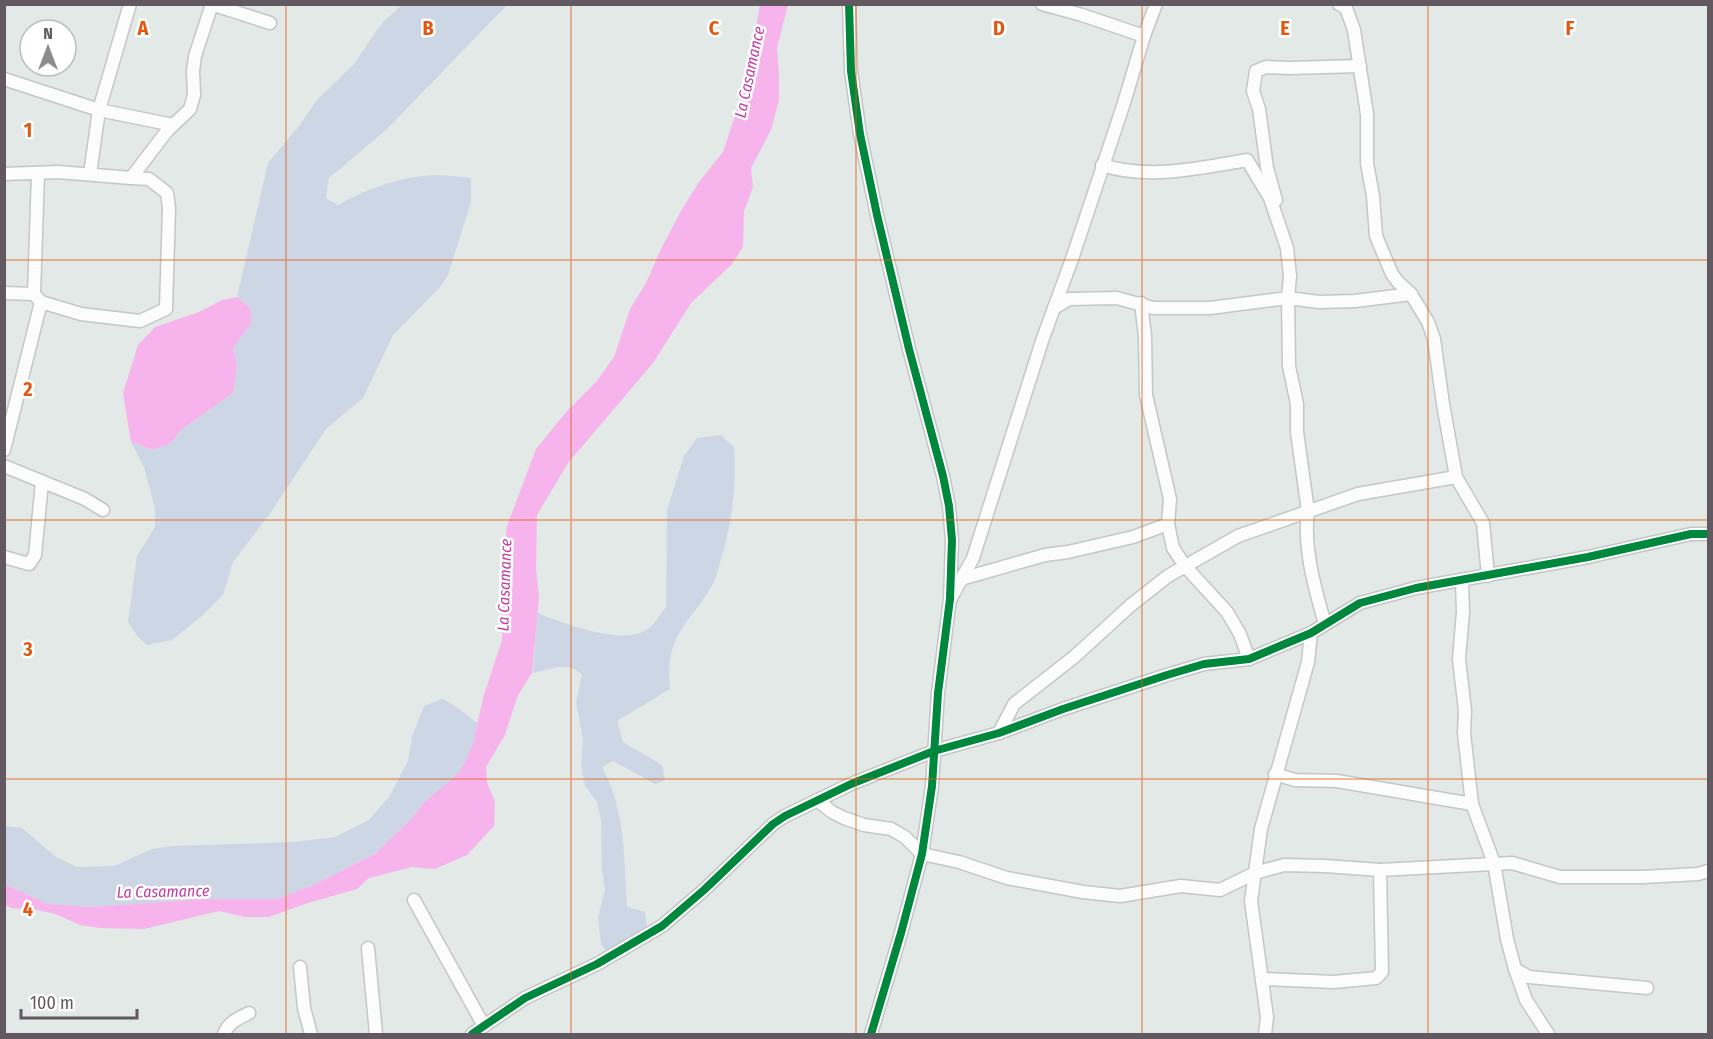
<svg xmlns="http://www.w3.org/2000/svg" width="1713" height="1039" viewBox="0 0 1713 1039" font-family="'Fira Sans Condensed',sans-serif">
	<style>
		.green { fill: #cdd6e5 }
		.water { fill: #f7b4ec }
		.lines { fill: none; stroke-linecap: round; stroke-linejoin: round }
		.minor-casing { stroke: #c5c6c6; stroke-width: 15 }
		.minor { stroke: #fbfcfb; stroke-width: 12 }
		.cycleway-casing { stroke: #fff; stroke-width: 11 }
		.cycleway { stroke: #00873e; stroke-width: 8 }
		.grid { fill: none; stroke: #e15910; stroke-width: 1.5; stroke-opacity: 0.55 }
		.labels { text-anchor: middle; stroke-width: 5; stroke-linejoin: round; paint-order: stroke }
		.water-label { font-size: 16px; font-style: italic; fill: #c33ea4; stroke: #fff }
		.grid-label { font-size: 20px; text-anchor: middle; font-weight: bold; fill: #e15910; stroke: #fff; stroke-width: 5; stroke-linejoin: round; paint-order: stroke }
	</style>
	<rect width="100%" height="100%" fill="#e3e9e6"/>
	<g class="green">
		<path d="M 402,5 L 507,5 L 387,129 L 329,178 L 326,198 L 338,205 C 362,191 395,179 423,176 C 438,174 456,176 471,178 L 471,202 L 448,275 L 440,287 L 393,335 L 363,398 L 326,429 L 269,515 L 233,562 L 223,595 L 203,615 L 172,640 L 147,645 L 139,638 L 128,622 L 137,556 L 155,527 L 155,508 L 144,467 L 131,442 L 153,450 L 171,443 L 181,430 L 233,393 L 237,365 L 233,348 L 251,322 L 251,309 L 237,297 L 268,163 L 299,126 L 317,100 L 354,64 L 382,23 Z"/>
		<path d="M 721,435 L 734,447 C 736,486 733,518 722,556 C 719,564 718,574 714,582 C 690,625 664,633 670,689 L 617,721 L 623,742 L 662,765 L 665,780 L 655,784 L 613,761 L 602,767 C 626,811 624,859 627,907 L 645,912 L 647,927 L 634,939 L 607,952 L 601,944 L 598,917 L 605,890 L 602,870 L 601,820 L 597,802 L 585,786 L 581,766 L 583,739 L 576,703 L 582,675 C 568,660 551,669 533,673 L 537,613 C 564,623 617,645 645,631 C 653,627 660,614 666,607 L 667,510 L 684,456 L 697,438 Z"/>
		<path d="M 442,699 C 456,705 466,715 478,723 L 473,744 L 460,772 L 424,802 L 413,817 L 376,853 L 315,884 L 277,899 L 205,899 L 91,907 L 48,904 L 5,884 L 5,826 L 22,828 L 56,857 L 77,867 L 114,866 L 152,849 L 172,846 L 295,842 L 335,837 L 369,820 L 389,797 L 408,761 L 412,737 L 424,706 Z"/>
	</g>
	<g class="water">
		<polygon points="760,5 788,5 777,48 779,76 779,100 771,130 751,168 753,187 744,211 743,247 731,265 691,303 653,363 568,463 537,515 536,568 539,597 532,673 518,695 505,735 486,767 487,782 495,802 494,826 467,855 435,869 412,867 369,878 357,889 308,903 269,917 245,917 219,911 144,929 100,928 80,925 55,914 38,910 12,908 5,905 5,884 48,904 91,907 205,899 277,899 315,884 376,853 413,817 424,802 460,772 473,744 483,698 502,640 503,560 507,526 536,449 567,411 596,382 614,357 630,309 646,283 661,249 681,211 699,182 723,152 746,82"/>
		<polygon points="237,297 251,309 251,323 233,348 237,365 233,393 181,430 171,443 153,450 131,442 123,393 138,345 155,327 199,312 222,300"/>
	</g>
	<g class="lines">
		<g class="minor-casing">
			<g id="minor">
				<polyline points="211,4 270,23"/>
				<polyline points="849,4 851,71 860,134 877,215 909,349 943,476 949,506 952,540 950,599 938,693 932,786 922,854 901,933 871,1034"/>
				<polyline points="1042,4 1082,15 1144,36"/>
				<polyline points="1339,4 1346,8 1354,30 1367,114 1367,163 1373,196 1376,236 1392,274 1398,282 1411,294"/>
				<polyline points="4,79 99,110 173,125"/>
				<path d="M 1102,165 C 1148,180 1201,168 1247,160 L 1270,198 L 1287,248 L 1290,276 L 1288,298 L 1289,366 L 1297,404 L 1297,432 L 1308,511 C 1303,548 1315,589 1325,624"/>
				<polyline points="4,174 58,172 131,178 167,131 190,109 194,95 193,71 195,56 212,4"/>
				<polyline points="38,174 34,294 41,302 81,314 140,321 166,309 169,208 167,193 149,179 131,178"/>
				<polyline points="90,174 99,110 130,4"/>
				<polyline points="1276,200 1267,168 1259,109 1253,91 1256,71 1266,67 1289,68 1360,66"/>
				<polyline points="4,293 34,294"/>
				<polyline points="1141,303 1145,336 1146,395 1170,499 1168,524 1173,548 1185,566 1227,612 1240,634 1249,659"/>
				<polyline points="1054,308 1069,299 1117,298 1153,308 1210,308 1288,298 1319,302 1355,301 1411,294 1428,322 1434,339 1443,404 1456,477 1483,523 1488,576"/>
				<polyline points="4,450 41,302"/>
				<polyline points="4,466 85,499 103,510"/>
				<polyline points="4,557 29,564 35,555 42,482"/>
				<polyline points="961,579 1045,555 1068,552 1133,537 1168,524"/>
				<polyline points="1462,581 1463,612 1459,659 1465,711 1464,733 1472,804 1494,863 1507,939 1515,969 1526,1000 1548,1034"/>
				<polyline points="951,598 973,558 1043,338 1072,259 1123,106 1144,36 1156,4"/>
				<polyline points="999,733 1014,704 1074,657 1131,605 1168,576 1238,536 1358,494 1456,477"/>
				<polyline points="1275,774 1295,780 1337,781 1472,804"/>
				<polyline points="817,800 832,812 844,818 864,825 891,829 905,837 922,854 959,862 1007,878 1083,892 1120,896 1181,886 1220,890 1255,873 1284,865 1325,866 1380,870 1512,863 1560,877 1643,877 1698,874 1708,871"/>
				<polyline points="414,900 484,1026"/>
				<polyline points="368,948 376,1034"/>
				<polyline points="300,967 304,1008 311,1034"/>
				<polyline points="1515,969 1529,977 1647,988"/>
				<polyline points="1263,979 1334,982 1376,978 1382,972 1380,870"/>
				<path d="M 224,1034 C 229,1022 237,1019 249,1013"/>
				<polyline points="472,1034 525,998 597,964 662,926 704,890 773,824 785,816 851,784 934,751 999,733 1063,709 1167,675 1204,664 1249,659 1311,633 1360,603 1416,588 1588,557 1691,534 1708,534"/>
				<polyline points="1265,1034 1267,1017 1251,901 1261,829 1308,662 1311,633"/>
			</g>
		</g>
		<use href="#minor" class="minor"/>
		<g class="cycleway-casing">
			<g id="cycleway">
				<polyline points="849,4 851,71 860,134 877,215 909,349 943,476 949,506 952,540 950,599 938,693 932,786 922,854 901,933 871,1034"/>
				<polyline points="472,1034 525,998 597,964 662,926 704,890 773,824 785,816 851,784 934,751 999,733 1063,709 1167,675 1204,664 1249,659 1311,633 1360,603 1416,588 1588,557 1691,534 1708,534"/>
			</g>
		</g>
		<use href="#cycleway" class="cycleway"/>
	</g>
	<path class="grid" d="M 286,4 L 286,1034M 571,4 L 571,1034M 856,4 L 856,1034M 1142,4 L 1142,1034M 1428,4 L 1428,1034M 4,260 L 1708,260M 4,520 L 1708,520M 4,779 L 1708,779"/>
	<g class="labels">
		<g class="water-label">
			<text transform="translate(749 72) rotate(-78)" y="6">La Casamance</text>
			<text transform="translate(504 585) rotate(-88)" y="6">La Casamance</text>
			<text transform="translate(163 891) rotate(-1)" y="6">La Casamance</text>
		</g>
	</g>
	<g class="grid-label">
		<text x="143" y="35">A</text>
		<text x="428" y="35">B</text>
		<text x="714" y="35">C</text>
		<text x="999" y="35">D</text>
		<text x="1285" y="35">E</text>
		<text x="1570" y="35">F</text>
		<text x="28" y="137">1</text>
		<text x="28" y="396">2</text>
		<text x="28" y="656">3</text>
		<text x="28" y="916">4</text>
	</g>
	<rect width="1713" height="1039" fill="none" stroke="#61595f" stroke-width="12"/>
	<g transform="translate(48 48)"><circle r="28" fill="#ffffff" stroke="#c0bdbf" stroke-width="1.5"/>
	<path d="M0-4.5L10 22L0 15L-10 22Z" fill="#8e8b8e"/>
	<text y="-9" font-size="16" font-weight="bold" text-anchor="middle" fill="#61595f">N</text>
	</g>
	<path d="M21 1009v9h116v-9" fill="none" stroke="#61595f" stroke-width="3"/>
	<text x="30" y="1009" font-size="18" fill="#61595f" stroke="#ffffff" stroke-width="4.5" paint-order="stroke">100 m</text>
</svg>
